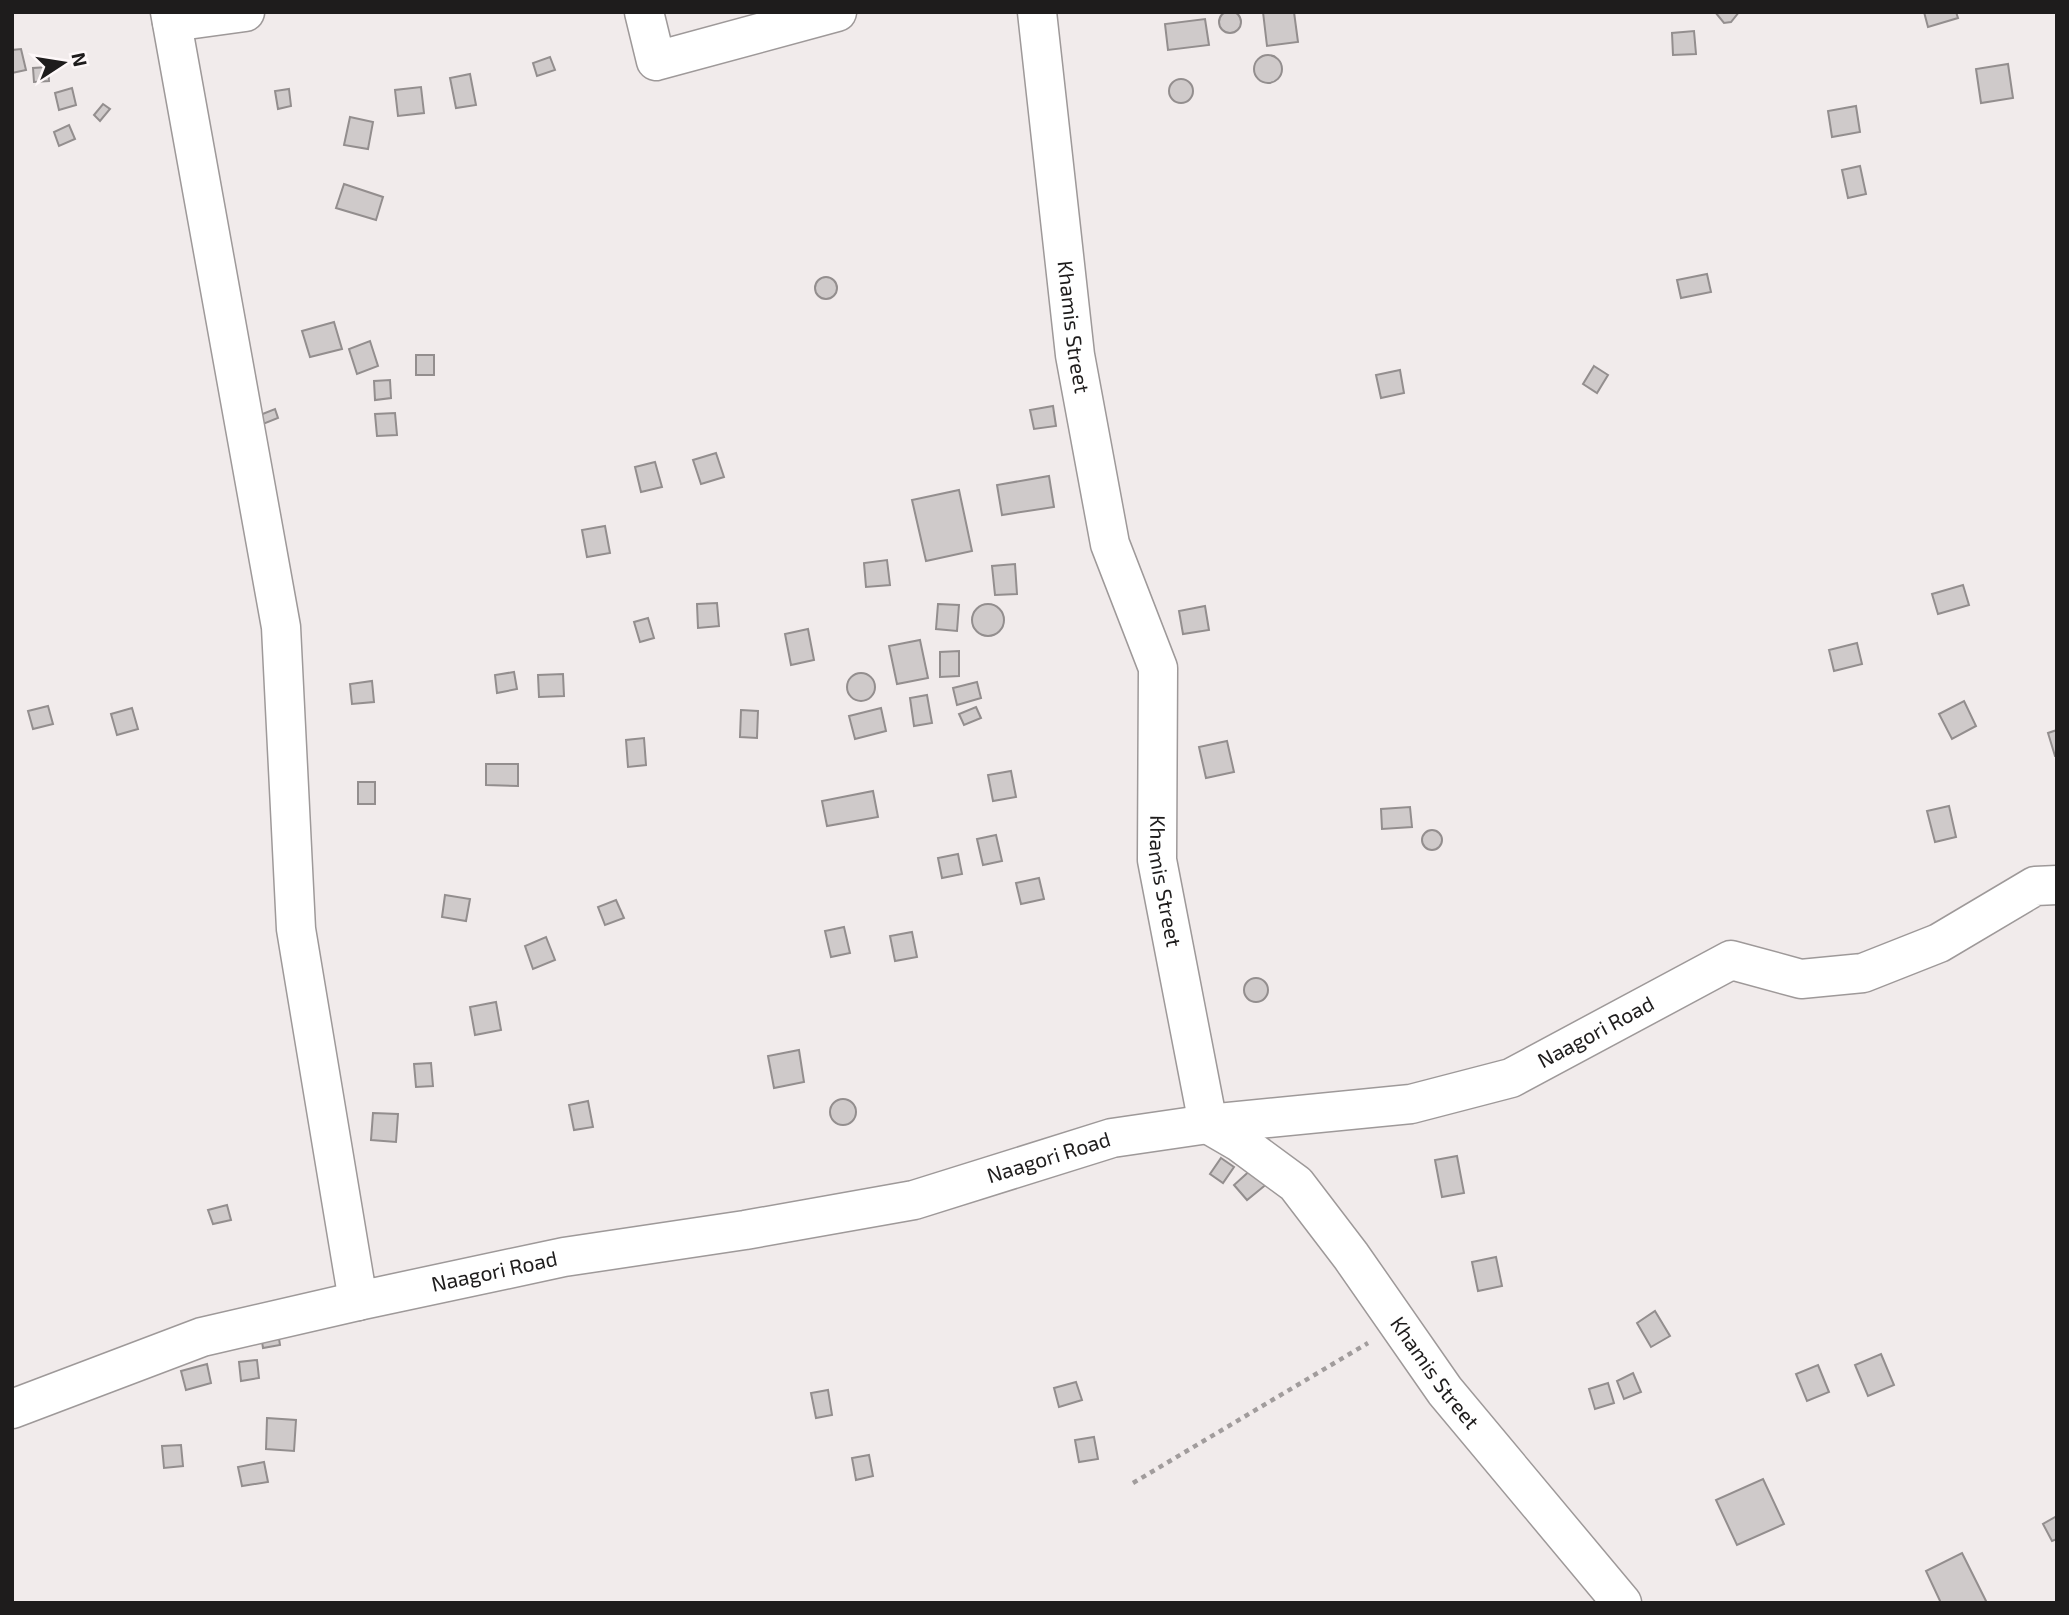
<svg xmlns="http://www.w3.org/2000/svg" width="2069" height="1615" viewBox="0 0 2069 1615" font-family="'Exo 2',sans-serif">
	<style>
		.building { fill: #cfcaca; stroke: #938e8e; stroke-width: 2 }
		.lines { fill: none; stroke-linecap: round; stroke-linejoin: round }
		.street-casing { stroke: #9e9999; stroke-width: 41 }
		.secondary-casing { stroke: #9e9999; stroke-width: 41 }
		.path { stroke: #a19c9c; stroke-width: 4.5; stroke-dasharray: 5 5; stroke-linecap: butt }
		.street { stroke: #fff; stroke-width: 38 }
		.secondary { stroke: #fff; stroke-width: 38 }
		.labels { text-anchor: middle; stroke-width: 6; stroke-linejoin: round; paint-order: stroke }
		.street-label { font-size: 21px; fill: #1e1c1c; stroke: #fef8f9 }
	</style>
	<rect width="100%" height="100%" fill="#f1ebeb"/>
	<g class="building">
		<circle cx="1230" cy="22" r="11"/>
		<polygon points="1263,12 1294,12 1298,42 1267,46"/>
		<polygon points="1715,12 1739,12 1731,22 1724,23"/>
		<polygon points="1924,12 1956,12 1958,18 1928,27"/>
		<polygon points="1205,19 1209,45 1168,50 1165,24"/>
		<polygon points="1694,31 1696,54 1673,55 1672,33"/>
		<polygon points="21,49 26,70 12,73 12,50"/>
		<circle cx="1268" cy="69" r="14"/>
		<polygon points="550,57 555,70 537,76 533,63"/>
		<polygon points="2008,64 2013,98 1981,103 1976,69"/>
		<polygon points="48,67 49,81 34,82 33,68"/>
		<polygon points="470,74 476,105 456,108 450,78"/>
		<circle cx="1181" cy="91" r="12"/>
		<polygon points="421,87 424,113 398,116 395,90"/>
		<polygon points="72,88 76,105 59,110 55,93"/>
		<polygon points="289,89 291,106 278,109 275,91"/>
		<polygon points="103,104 110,109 100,121 94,115"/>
		<polygon points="1856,106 1860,132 1832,137 1828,111"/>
		<polygon points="350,117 373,122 368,149 344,145"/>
		<polygon points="69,125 75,139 59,146 54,132"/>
		<polygon points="1860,166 1866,194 1848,198 1842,170"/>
		<polygon points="344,184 383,197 376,220 336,208"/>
		<polygon points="1707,274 1711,292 1681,298 1677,280"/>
		<circle cx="826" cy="288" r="11"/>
		<polygon points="334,322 342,349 310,357 302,331"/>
		<polygon points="370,341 378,366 357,374 349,349"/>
		<rect x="416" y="355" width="18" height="20"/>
		<polygon points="1594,366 1608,375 1597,393 1583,384"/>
		<polygon points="1400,370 1404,393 1381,398 1376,375"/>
		<polygon points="390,380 391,398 375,400 374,381"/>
		<polygon points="1053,406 1056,426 1034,429 1030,410"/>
		<polygon points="275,409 278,418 258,426 255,417"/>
		<polygon points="395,413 397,435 377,436 375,414"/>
		<polygon points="716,453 724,477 701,484 693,460"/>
		<polygon points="655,462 662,487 641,492 635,467"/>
		<polygon points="1049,476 1054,507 1002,515 997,485"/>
		<polygon points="959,490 972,551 926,561 912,500"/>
		<polygon points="605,526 610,553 587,557 582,530"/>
		<polygon points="887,560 890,585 866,587 864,563"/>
		<polygon points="1015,564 1017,594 995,595 992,566"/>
		<polygon points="1963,585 1969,605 1938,614 1932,594"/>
		<polygon points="717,603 719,626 698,628 697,604"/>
		<polygon points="938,604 959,605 957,631 936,629"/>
		<circle cx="988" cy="620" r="16"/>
		<polygon points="1205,606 1209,630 1183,634 1179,611"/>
		<polygon points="648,618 654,638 640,642 634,622"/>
		<polygon points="808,629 814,660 791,665 785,634"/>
		<polygon points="920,640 928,678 897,684 889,646"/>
		<polygon points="1857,643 1862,664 1834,671 1829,650"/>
		<polygon points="959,651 959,676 940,677 940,652"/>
		<polygon points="514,672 517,689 497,693 495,675"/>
		<circle cx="861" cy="687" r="14"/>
		<polygon points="563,674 564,696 539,697 538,675"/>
		<polygon points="372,681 374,702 352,704 350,684"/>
		<polygon points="977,682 981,698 957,705 953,688"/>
		<polygon points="927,695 932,723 914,726 910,698"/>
		<polygon points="1964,701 1976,726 1952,739 1939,714"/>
		<polygon points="48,706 53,724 33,729 28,711"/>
		<polygon points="976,707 981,718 964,725 959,714"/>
		<polygon points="132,708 138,729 117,735 111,714"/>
		<polygon points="881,708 886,731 855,739 849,716"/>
		<polygon points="741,710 758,711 757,738 740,737"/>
		<polygon points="2057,730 2057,756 2055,756 2048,733"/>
		<polygon points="644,738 646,765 628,767 626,740"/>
		<polygon points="1227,741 1234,772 1206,778 1199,747"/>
		<polygon points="486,764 518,764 518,786 486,785"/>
		<polygon points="1011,771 1016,797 993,801 988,775"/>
		<rect x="358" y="782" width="17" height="22"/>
		<polygon points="873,791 878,817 827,826 822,801"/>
		<polygon points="1949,806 1956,837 1935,842 1927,811"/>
		<polygon points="1410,807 1412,827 1382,829 1381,809"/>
		<circle cx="1432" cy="840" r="10"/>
		<polygon points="996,835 1002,861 983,865 977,839"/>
		<polygon points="958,854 962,874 942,878 938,858"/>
		<polygon points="1039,878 1044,899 1021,904 1016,883"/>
		<polygon points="445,895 470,899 466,921 442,917"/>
		<polygon points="616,900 624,918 605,925 598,907"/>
		<polygon points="844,927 850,953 831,957 825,931"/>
		<polygon points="912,932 917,957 895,961 890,936"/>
		<polygon points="546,937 555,960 533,969 525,946"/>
		<circle cx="1256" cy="990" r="12"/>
		<polygon points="496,1002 501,1030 475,1035 470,1007"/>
		<polygon points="799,1050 804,1082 774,1088 768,1056"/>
		<polygon points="431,1063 433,1086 416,1087 414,1064"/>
		<circle cx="843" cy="1112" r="13"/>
		<polygon points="588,1101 593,1127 574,1130 569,1105"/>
		<polygon points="373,1113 398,1114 396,1142 371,1140"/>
		<polygon points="1457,1156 1464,1193 1442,1197 1435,1160"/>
		<polygon points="1221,1158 1234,1167 1223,1183 1210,1174"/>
		<polygon points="1254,1167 1268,1183 1247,1200 1234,1185"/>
		<polygon points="227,1205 231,1220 213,1224 208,1210"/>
		<polygon points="1496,1257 1502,1286 1478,1291 1472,1262"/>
		<polygon points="1655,1311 1670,1336 1651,1347 1637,1323"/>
		<polygon points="278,1332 280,1345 263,1348 261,1335"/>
		<polygon points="1881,1354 1894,1385 1868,1396 1855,1365"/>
		<polygon points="257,1360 259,1378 241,1381 239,1362"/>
		<polygon points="207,1364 211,1383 186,1390 181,1371"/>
		<polygon points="1818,1365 1829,1392 1807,1401 1796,1374"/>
		<polygon points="1633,1373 1641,1392 1624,1399 1617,1381"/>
		<polygon points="1076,1382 1082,1400 1059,1407 1054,1388"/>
		<polygon points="1608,1383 1614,1403 1595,1409 1589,1389"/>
		<polygon points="828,1390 832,1415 816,1418 811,1393"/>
		<polygon points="267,1418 296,1420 294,1451 266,1449"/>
		<polygon points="1094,1437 1098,1459 1079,1462 1075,1440"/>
		<polygon points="181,1445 183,1466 164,1468 162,1446"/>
		<polygon points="869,1455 873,1476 856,1480 852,1458"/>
		<polygon points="264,1462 268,1482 242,1486 238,1467"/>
		<polygon points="1763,1479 1784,1524 1737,1545 1716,1500"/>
		<polygon points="2057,1516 2057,1539 2052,1541 2043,1524"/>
		<polygon points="1962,1553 1986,1601 1983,1603 1941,1603 1926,1571"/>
	</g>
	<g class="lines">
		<g class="street-casing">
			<g id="street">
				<polyline points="644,12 656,61 837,12"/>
				<path id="s1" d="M 1037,12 L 1075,355 L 1110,544 L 1158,668 L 1157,860 L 1208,1124"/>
				<polyline points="172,22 245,12"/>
				<polyline points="12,1409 202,1337 358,1301"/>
			</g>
		</g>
		<g class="secondary-casing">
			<g id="secondary">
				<path id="s2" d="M 170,12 L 281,627 L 296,929 L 358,1301 L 564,1257 L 745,1230 L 914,1200 L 1112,1138 L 1208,1124 L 1411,1104 L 1511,1078 L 1731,960 L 1801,979 L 1863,973 L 1939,943 L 2035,886 L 2057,885"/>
				<path id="s3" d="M 1208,1124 L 1239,1142 L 1296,1184 L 1351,1256 L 1445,1391 L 1622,1603"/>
			</g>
		</g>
		<polyline class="path" points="1133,1483 1368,1343"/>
		<use href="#street" class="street"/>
		<use href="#secondary" class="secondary"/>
	</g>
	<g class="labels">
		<g class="street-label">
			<text dy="7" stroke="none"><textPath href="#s1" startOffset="317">Khamis Street</textPath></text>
			<text dy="7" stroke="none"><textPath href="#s1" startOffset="884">Khamis Street</textPath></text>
			<text dy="7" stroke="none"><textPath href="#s2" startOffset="2578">Naagori Road</textPath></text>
			<text dy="7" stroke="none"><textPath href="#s2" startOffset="2011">Naagori Road</textPath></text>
			<text dy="7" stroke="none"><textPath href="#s2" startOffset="1444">Naagori Road</textPath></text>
			<text dy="7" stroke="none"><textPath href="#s3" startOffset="341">Khamis Street</textPath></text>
		</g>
	</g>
	<rect width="2069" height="1615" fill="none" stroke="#1e1c1c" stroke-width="28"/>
	<g transform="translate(63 63) rotate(78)" stroke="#fef8f9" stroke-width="5" paint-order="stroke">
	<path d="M0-5L12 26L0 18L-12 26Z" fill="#1e1c1c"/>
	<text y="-10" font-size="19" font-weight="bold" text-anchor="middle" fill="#1e1c1c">N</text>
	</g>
</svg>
